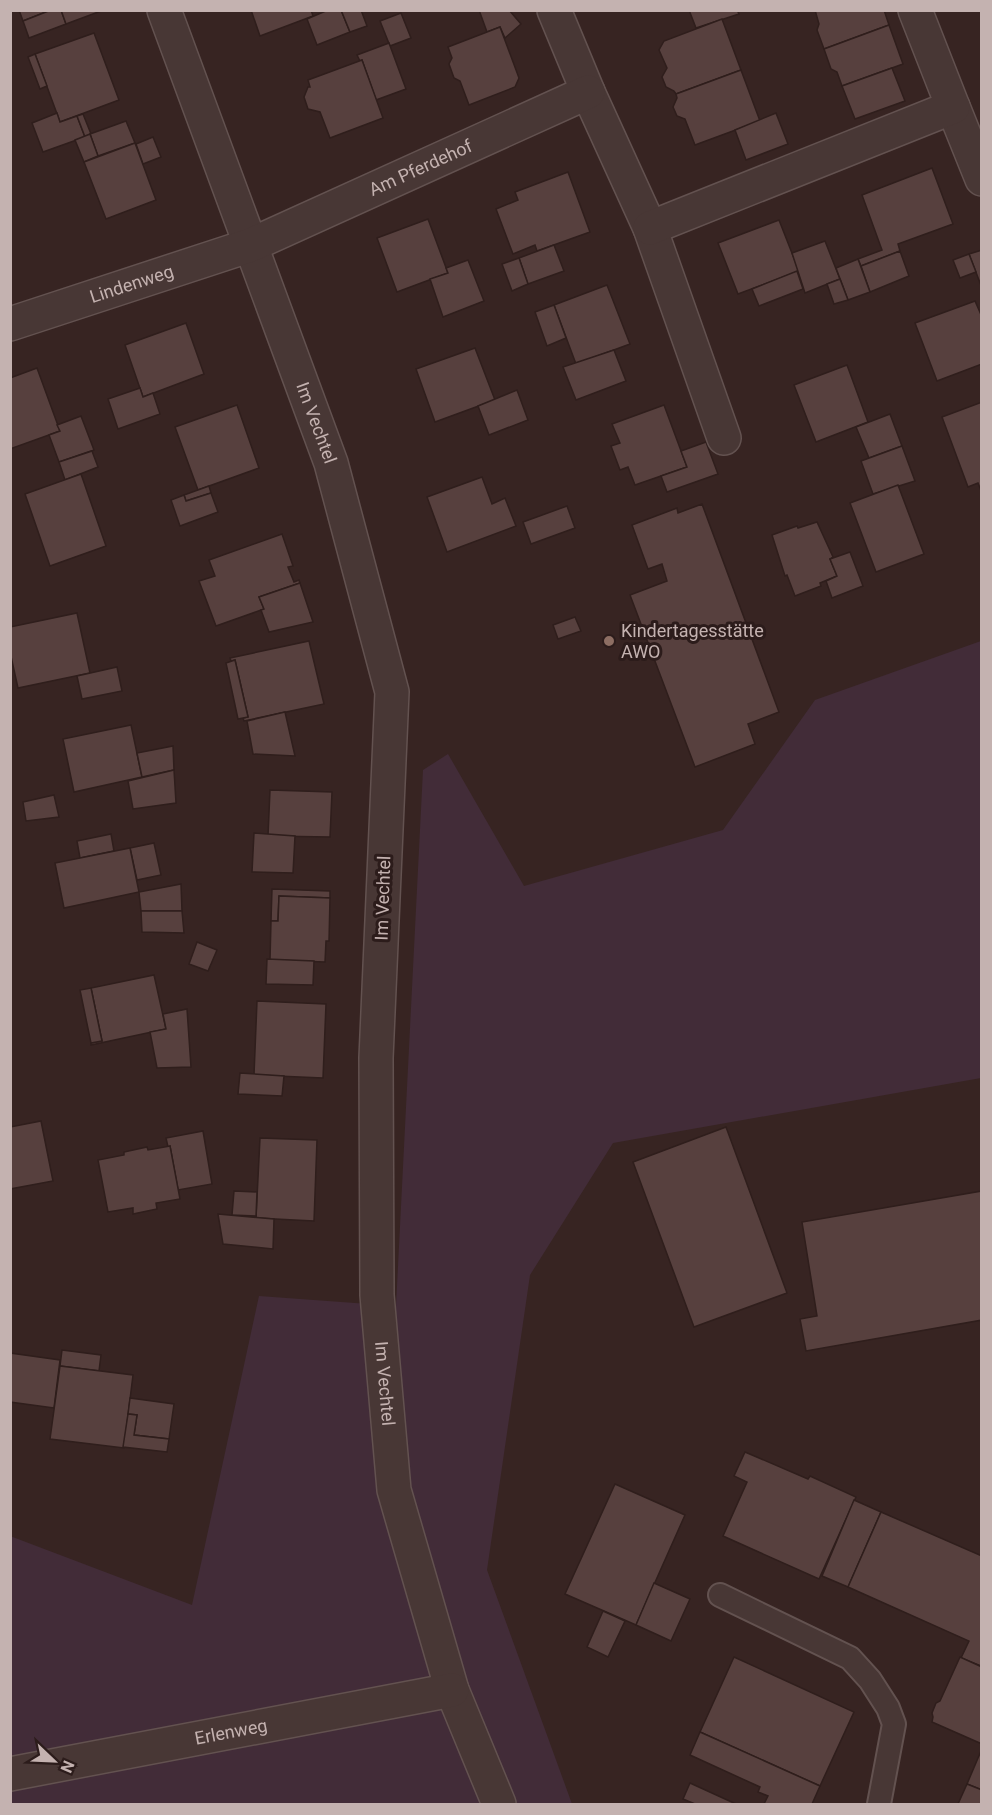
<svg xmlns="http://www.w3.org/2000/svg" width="992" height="1815" viewBox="0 0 992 1815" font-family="Roboto,sans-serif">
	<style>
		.green { fill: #422c38 }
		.building { fill: #57403e; stroke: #2f1e1c; stroke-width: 1.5 }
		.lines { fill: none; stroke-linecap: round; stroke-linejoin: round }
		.service-casing { stroke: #635250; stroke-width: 26 }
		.minor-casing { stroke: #635250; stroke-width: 36 }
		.service { stroke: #483735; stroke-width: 22 }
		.minor { stroke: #483735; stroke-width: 33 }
		.education-dot { fill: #8d6e63; stroke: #2c1c1b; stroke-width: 2 }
		.labels { text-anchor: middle; stroke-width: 6; stroke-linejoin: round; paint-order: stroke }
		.street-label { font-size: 18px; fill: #c4b2b0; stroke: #2c1c1b }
		.poi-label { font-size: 18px; fill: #c4b2b0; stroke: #2c1c1b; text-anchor: start }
	</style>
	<rect width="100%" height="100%" fill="#372422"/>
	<polygon class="green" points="981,641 981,1078 613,1143 530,1275 487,1570 572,1804 11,1804 10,1536 192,1605 259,1296 396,1306 423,770 448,754 524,886 723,830 815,700"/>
	<g class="building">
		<polygon points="19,10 51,10 23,21"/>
		<polygon points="51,10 61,10 66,24 29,38 23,21"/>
		<polygon points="61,10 101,10 101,11 66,24"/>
		<polygon points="251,10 311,10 313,16 260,36"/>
		<polygon points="328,10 341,10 350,32 317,45 307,19"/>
		<polygon points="341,10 361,10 367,26 350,32"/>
		<polygon points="479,10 509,10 521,24 505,38 500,27 487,32"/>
		<polygon points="689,10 737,10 739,14 696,28"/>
		<polygon points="815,10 884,10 889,25 824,49 817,30 819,24"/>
		<polygon points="401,13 411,38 390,46 380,21"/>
		<polygon points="722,19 741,70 676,94 674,91 666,87 662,77 667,68 659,50 664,41"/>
		<polygon points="889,25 903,64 842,86 837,72 831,69 824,49"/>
		<polygon points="500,27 519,78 515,87 469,105 460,81 454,78 449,64 452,58 448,47"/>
		<polygon points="94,33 119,100 60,122 35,54"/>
		<polygon points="389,43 406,89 376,100 362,60 360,61 357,55"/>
		<polygon points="35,54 47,86 40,89 28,57"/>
		<polygon points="362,60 383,118 330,138 320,112 308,109 304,97 308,87 310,87 308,80"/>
		<polygon points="892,68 905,101 855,119 842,86"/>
		<polygon points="741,70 760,121 695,145 685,119 677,116 673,107 677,98 676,94"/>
		<polygon points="57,113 60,122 77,116 85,137 43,152 32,123"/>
		<polygon points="776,113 788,144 746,160 735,130"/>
		<polygon points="83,114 91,134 85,137 77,116"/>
		<polygon points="126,121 135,143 98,156 90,134"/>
		<polygon points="90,134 98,156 84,162 75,140"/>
		<polygon points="153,137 161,157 143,164 136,144"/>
		<polygon points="135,143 156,200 106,219 84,162"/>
		<polygon points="932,168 953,224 898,244 900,251 861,266 858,259 882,250 862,195"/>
		<polygon points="568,172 590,232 537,251 535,245 513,254 496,209 518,200 515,192"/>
		<polygon points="428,219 448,273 397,292 377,238"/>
		<polygon points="779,220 799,271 738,294 718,243"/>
		<polygon points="825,241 840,279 805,293 792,253"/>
		<polygon points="554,245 564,271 528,284 519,258"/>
		<polygon points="982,250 982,288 969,254"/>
		<polygon points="900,251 909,276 870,292 861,266"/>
		<polygon points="969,254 976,272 960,278 953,260"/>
		<polygon points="519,258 528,284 512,291 502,264"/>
		<polygon points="858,259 870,292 848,300 836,268"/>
		<polygon points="468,260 484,301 443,317 430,279 448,273 446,268"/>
		<polygon points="797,271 803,289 759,306 752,289"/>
		<polygon points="840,279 848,300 834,304 827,284"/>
		<polygon points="607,285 630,344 576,364 554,305"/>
		<polygon points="975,301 982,317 982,364 937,381 915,323"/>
		<polygon points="554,305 566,338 547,346 535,312"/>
		<polygon points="186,323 204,374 143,397 125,345"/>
		<polygon points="475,348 495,400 435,422 416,369"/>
		<polygon points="614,350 626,381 576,400 563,367"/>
		<polygon points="847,365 868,422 816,442 794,385"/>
		<polygon points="37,368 60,431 10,449 10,378"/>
		<polygon points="140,388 143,397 153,393 160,414 118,429 108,399"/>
		<polygon points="517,390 528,420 489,435 478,406"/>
		<polygon points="982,402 982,493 978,483 968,487 942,417"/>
		<polygon points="237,405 259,468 198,490 175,427"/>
		<polygon points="664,405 687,467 635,485 628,467 620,470 611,446 620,443 612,424"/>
		<polygon points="890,414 902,446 869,458 856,427"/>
		<polygon points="81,416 94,450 59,462 49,435 60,431 57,425"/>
		<polygon points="706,442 718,474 667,492 661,476 687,467 681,451"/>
		<polygon points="902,446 915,481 873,494 861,461"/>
		<polygon points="92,451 98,467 65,480 59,462"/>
		<polygon points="81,474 106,546 50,566 25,494"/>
		<polygon points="482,477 492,504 505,498 516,526 447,552 427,497"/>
		<polygon points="898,485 924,554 876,572 850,503"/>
		<polygon points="209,486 211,493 186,501 184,495"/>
		<polygon points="211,493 218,512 180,526 171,500 184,495 186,501"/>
		<polygon points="702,504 779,712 748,724 755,744 695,767 630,595 667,581 662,564 648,569 632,525 677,508 678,513"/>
		<polygon points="567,506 575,528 531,544 523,522"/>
		<polygon points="817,522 833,557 830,559 837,576 820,583 821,586 795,596 787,575 785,576 772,535 797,526 798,528"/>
		<polygon points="282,534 293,566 288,567 294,582 299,580 300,583 259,597 264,609 216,626 199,581 215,576 209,560"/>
		<polygon points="850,552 863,586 832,598 826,581 837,576 830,559"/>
		<polygon points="300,583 313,622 269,632 261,610 264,609 259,597"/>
		<polygon points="77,613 90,673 18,688 10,652 10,627"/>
		<polygon points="575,617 581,631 558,639 553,625"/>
		<polygon points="309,641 324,704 244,721 243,718 248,717 235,660 231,661 230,658"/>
		<polygon points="235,660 248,717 238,719 226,663"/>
		<polygon points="117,667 122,691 82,699 77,676"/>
		<polygon points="285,712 295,756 253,754 247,721"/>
		<polygon points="131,725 142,777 74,792 63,739"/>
		<polygon points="173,746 174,770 142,777 137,753"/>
		<polygon points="174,770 176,803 133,809 128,781"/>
		<polygon points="270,790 332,792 330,837 268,836"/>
		<polygon points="54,795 59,817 26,821 23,802"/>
		<polygon points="254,833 295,836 293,873 252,872"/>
		<polygon points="111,834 114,851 80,858 77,841"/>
		<polygon points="154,843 161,875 137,880 130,848"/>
		<polygon points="130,848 139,892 64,908 55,863"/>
		<polygon points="181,884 182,911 141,911 139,892"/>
		<polygon points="272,889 330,891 330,898 279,896 278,921 271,921"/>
		<polygon points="279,896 330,898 329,941 326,941 325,962 270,960 271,921 278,921"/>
		<polygon points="141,911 182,911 184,933 142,932"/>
		<polygon points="197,942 217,950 208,971 189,964"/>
		<polygon points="267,959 314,961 313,985 266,984"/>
		<polygon points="154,975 166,1029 91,1045 91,1043 102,1041 91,988"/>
		<polygon points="91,988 102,1041 91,1043 80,990"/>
		<polygon points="257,1001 326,1004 323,1078 254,1075"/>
		<polygon points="187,1009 191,1067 157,1068 150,1032 166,1029 163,1014"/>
		<polygon points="240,1073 284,1076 282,1096 238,1094"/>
		<polygon points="41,1121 53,1181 10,1189 10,1127"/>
		<polygon points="726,1127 787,1293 694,1327 633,1162"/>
		<polygon points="203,1131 212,1184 178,1190 170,1146 168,1147 166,1138"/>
		<polygon points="260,1138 317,1140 314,1221 256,1218"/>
		<polygon points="170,1146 180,1199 156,1203 157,1209 133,1214 133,1208 108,1212 98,1160 124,1155 124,1152 147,1147 148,1150"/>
		<polygon points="234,1191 257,1192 256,1216 232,1215"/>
		<polygon points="982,1191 982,1320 806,1351 800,1319 817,1316 802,1222"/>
		<polygon points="218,1214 274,1219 273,1249 223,1244"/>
		<polygon points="62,1350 101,1355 99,1371 60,1366"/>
		<polygon points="10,1353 60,1360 54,1408 10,1402"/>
		<polygon points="60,1366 133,1375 124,1448 50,1439"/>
		<polygon points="130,1398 174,1404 169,1439 134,1435 137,1415 128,1414"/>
		<polygon points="128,1414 137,1415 134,1435 169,1439 167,1452 123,1447"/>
		<polygon points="745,1452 808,1479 810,1476 856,1497 819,1579 723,1536 747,1482 734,1476"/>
		<polygon points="615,1484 685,1515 636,1625 565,1594"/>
		<polygon points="854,1500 881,1512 848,1587 822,1576"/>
		<polygon points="881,1512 982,1556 981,1666 961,1658 969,1641 848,1587"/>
		<polygon points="654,1583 690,1599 671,1641 636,1625"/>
		<polygon points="603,1611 625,1621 608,1657 587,1647"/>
		<polygon points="734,1657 854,1712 820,1786 700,1732"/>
		<polygon points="960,1657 982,1667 982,1744 932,1722 933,1717 932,1713 936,1703 940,1701"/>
		<polygon points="700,1732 820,1786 812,1804 764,1804 768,1796 758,1792 760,1787 690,1755"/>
		<polygon points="981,1751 982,1752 982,1790 967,1784"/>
		<polygon points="690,1783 736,1804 695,1804 683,1799"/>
		<polygon points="967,1784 982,1790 982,1804 958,1804"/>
	</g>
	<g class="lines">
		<g class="service-casing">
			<polyline id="service" points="720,1595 850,1658 870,1680 888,1708 894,1724 879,1804"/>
		</g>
		<g class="minor-casing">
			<g id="minor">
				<path id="s1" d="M 164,10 L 331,463 L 392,692 L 376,1058 L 377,1295 L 394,1490 L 452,1690 L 499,1804"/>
				<polyline points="554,10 588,92 650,228 724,438"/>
				<polyline points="953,107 982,179"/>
				<polyline points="650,228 953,107 915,10"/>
				<path id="s2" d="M 10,324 L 251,245 L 588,92"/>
				<path id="s3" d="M 10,1774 L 452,1690"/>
			</g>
		</g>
		<use href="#service" class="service"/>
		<use href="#minor" class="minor"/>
	</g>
	<circle class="education-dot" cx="609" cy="641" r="6"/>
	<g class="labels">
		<g class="street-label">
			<text dy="6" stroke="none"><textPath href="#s2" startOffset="440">Am Pferdehof</textPath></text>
			<text dy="6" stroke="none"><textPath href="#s2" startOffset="128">Lindenweg</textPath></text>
			<text dy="6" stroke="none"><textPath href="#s1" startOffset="440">Im Vechtel</textPath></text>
			<text transform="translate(383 898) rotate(-88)" y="6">Im Vechtel</text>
			<text dy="6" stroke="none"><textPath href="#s1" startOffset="1412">Im Vechtel</textPath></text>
			<text dy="6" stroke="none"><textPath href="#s3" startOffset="225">Erlenweg</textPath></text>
		</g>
		<g class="poi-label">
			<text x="621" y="637">Kindertagesstätte<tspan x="621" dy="21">AWO</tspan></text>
		</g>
	</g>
	<rect width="992" height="1815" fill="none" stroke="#c4b2b0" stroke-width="24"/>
	<g transform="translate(54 1761) rotate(113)" stroke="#2c1c1b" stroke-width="4.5" paint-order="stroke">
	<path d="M0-4.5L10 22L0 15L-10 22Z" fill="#c4b2b0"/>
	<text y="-9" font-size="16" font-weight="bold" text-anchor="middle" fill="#c4b2b0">N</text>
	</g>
</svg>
